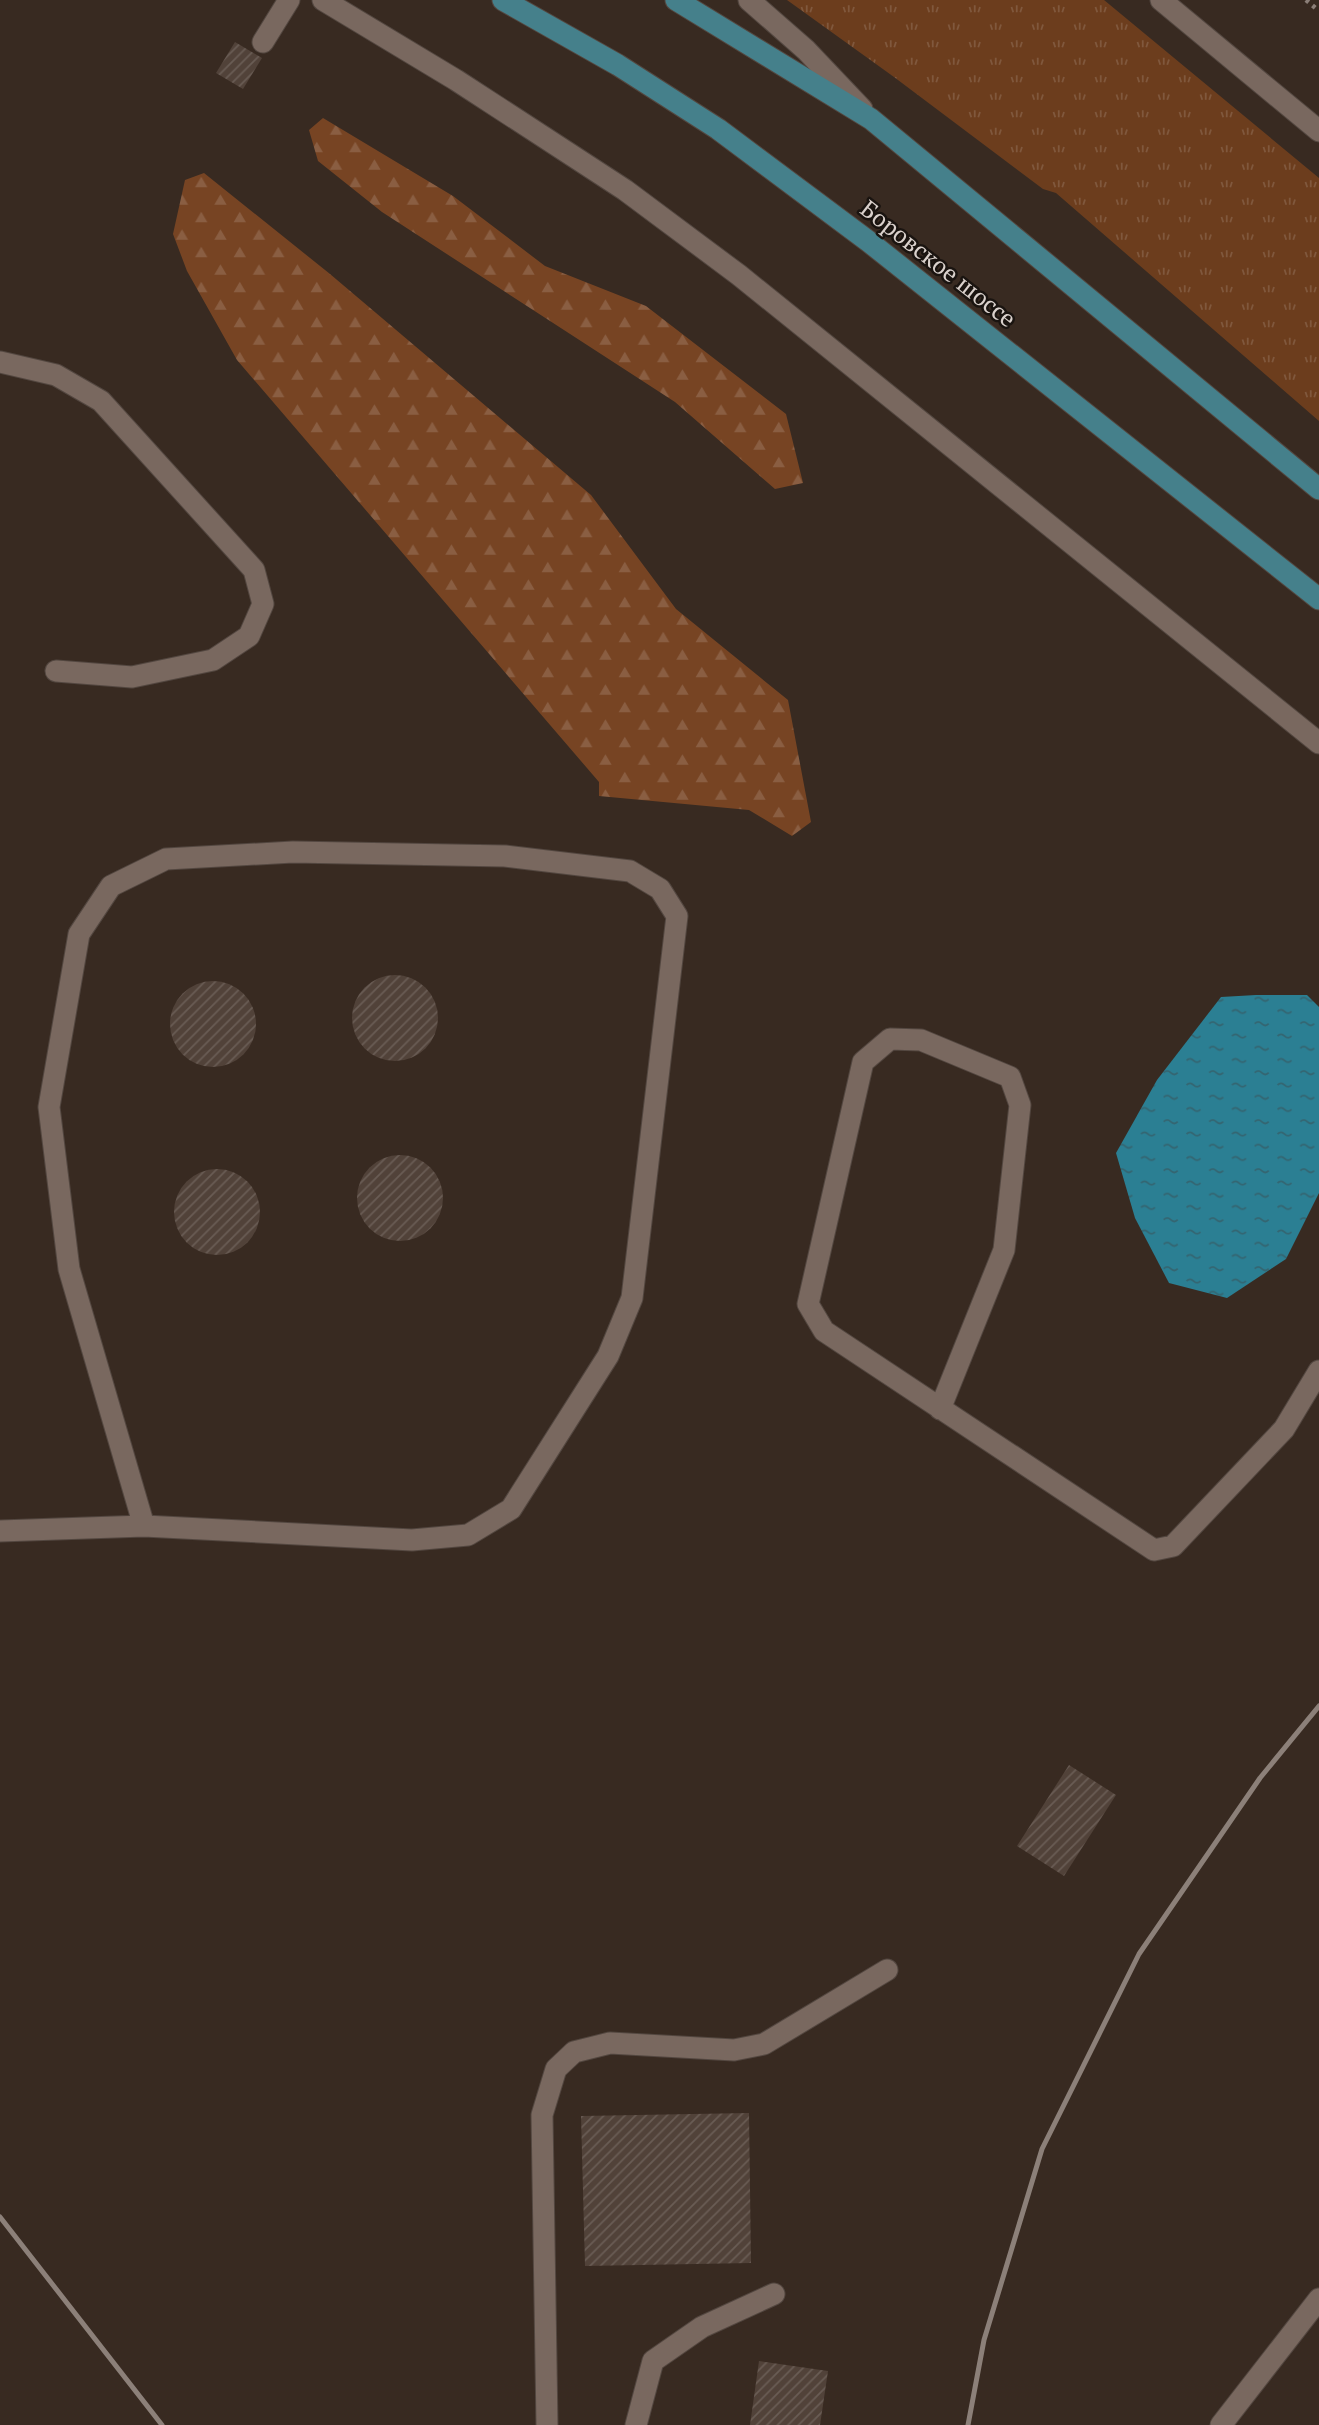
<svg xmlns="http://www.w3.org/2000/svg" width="1319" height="2425" viewBox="0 0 1319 2425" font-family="'PT Serif',serif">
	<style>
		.grass { fill: url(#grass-tufts) }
		.forest { fill: url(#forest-firs) }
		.water { fill: url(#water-ripples) }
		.building { fill: url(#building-hatch) }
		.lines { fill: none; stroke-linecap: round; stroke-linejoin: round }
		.minor-casing { stroke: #534740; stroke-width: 23 }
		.major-casing { stroke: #534740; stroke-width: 23 }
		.path { stroke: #8b7f78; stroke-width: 4.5; stroke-dasharray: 3.5 5; stroke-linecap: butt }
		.minor { stroke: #79685f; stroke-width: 21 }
		.major { stroke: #45808b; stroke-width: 21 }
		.rail { stroke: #8c8079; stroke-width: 5 }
		.labels { text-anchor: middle; stroke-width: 5; stroke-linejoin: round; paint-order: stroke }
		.street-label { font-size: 24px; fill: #dad1cc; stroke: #1a1410 }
	</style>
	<defs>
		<pattern id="grass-tufts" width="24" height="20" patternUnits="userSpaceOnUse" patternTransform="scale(1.75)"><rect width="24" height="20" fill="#6c3d1d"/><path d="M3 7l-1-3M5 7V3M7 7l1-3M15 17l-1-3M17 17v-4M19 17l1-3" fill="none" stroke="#80583d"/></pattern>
		<pattern id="forest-firs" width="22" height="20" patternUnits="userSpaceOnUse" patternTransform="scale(1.75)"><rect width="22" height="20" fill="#774423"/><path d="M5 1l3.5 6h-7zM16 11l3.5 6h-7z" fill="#8a5e42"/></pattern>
		<pattern id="water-ripples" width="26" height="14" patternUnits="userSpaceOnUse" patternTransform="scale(1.75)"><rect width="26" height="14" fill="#2b7f93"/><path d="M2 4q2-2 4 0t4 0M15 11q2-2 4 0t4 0" fill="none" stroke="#346571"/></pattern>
		<pattern id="building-hatch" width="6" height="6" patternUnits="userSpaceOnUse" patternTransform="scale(1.75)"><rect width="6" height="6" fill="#514239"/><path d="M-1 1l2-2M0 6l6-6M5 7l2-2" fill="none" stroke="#695c54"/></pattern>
	</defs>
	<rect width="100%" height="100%" fill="#382a21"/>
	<polygon class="grass" points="787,0 1104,0 1319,178 1319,421 1056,193 1043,189 894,77"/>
	<g class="forest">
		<polygon points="323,118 453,196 545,266 646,306 786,414 803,483 775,489 675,402 382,212 318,161 309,130"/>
		<polygon points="204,173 330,274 591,495 676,609 788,700 811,822 792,836 749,810 599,796 599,782 237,360 187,271 173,234 185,180"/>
	</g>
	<polygon class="water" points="1256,995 1307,995 1319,1007 1319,1193 1286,1259 1227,1298 1169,1283 1135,1218 1116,1153 1157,1080 1221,997"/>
	<g class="building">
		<polygon points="235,42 262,58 243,89 216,73"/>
		<circle cx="395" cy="1018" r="43"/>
		<circle cx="213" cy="1024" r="43"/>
		<circle cx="400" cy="1198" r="43"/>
		<circle cx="217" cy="1212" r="43"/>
		<polygon points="1069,1765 1116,1795 1064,1876 1017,1846"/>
		<polygon points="749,2113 751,2263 585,2266 581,2116"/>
		<polygon points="759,2361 828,2371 820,2425 750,2425"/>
	</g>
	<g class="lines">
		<g class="minor-casing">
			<g id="minor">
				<polyline points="323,0 456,80 625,190 739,275 1319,743"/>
				<polyline points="749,0 806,50 862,109"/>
				<polyline points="1161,0 1319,131"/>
				<polyline points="263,42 289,0"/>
				<polyline points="0,362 56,375 101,401 254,570 263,604 249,636 213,660 132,677 56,671"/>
				<polyline points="940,1409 1004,1250 1020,1105 1010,1077 921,1040 890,1039 863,1062 808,1304 824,1331 1154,1550 1173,1546 1284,1429 1319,1371"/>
				<polyline points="0,1531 144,1526 412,1540 468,1535 511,1509 608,1356 632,1298 677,916 660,889 630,871 505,856 293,852 166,859 111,886 79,934 49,1107 69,1269 144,1526"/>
				<polyline points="547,2425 542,2115 556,2069 574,2052 610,2043 734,2050 764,2044 887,1970"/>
				<polyline points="636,2425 653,2361 702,2327 774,2294"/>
				<polyline points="1221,2425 1319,2299"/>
			</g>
		</g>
		<g class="major-casing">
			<g id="major">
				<polyline points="503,0 618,65 718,129 868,241 1319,599"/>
				<polyline points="676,0 871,119 1319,489"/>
			</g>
		</g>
		<polyline class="path" points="1306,0 1319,11"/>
		<use href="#minor" class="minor"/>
		<use href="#major" class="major"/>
		<g class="rail">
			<polyline points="0,2217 162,2425"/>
			<polyline points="968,2425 984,2340 1042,2149 1139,1954 1260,1778 1319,1706"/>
		</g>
	</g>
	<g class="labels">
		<g class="street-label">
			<text transform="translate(938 264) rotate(38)" y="8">Боровское шоссе</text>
		</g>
	</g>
</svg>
